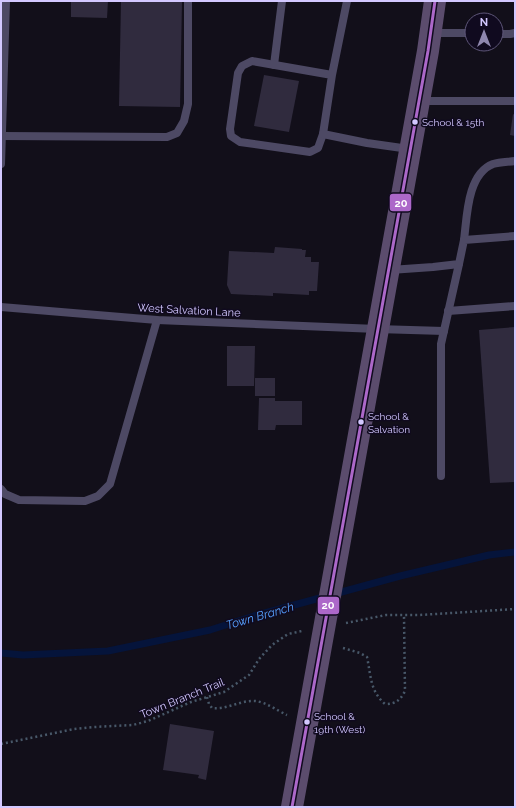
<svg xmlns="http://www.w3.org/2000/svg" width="516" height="808" viewBox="0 0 516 808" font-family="Raleway,sans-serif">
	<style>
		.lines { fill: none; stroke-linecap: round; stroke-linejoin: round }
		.stream { stroke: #05143b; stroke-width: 7 }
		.building { fill: #302b3e }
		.path { stroke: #485869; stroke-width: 2.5; stroke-dasharray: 2 3; stroke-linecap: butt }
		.lane { stroke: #4d4964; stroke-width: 8 }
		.primary { stroke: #5b4c6d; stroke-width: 22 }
		.bus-1-casing { stroke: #100a1f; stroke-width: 6 }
		.bus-1 { stroke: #ac68c9; stroke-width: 3 }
		.bus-dot { fill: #d3c8ff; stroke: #100a1f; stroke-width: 1.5 }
		.labels { text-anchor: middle; stroke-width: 3; stroke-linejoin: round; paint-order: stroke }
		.bus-label { font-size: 10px; fill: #d3c8ff; stroke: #100a1f; text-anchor: start }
		.street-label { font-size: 11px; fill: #d3c8ff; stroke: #100a1f }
		.water-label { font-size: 12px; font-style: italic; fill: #56a1ff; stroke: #100a1f }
		.line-badge { stroke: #100a1f; stroke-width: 1.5 }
		.badge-label { font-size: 11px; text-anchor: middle; font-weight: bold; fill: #fff }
	</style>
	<rect width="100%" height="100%" fill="#120f1a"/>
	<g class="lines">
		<polyline class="stream" points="1,653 23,655 108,651 210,630 254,616 400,576 489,555 515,552"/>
	</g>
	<g class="building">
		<polygon points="71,1 108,1 107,18 71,17"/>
		<polygon points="121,1 182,1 180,107 119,106"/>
		<polygon points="264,75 299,81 289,132 254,126"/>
		<polygon points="513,114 515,115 515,136 510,135"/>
		<polygon points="275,247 302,249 302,250 306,250 305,257 311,257 311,262 319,262 317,291 309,291 309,295 273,293 273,296 231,294 227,285 229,251 274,253"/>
		<polygon points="515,327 515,482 490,483 479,330"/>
		<polygon points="227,346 255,346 254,386 227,386"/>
		<rect x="255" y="378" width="20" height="18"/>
		<polygon points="259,398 275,398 275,401 302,401 302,425 276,425 275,430 258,430"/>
		<polygon points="170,724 214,731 206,780 198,778 199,775 163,770"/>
	</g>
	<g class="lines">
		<g class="path">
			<polyline points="346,623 386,615 420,615 515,609"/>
			<path d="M 343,648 L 360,653 L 367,657 C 371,676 370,691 385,704 C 395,704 400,701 405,691 L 404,615"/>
			<path d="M 207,697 L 209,704 L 212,708 C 227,710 240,700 255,701 C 266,702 278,711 287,715"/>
			<polyline points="1,744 74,729 94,727 133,725 148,721 191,702 224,692 249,675 259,659 272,645 288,634 302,631"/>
		</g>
		<g class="lane">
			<polyline points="431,33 472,33"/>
			<polyline points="496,34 510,34 515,33"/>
			<polyline points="274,65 282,1"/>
			<polyline points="332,75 252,61 242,66 238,73 230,129 231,136 240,142 310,152 318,148 323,134 332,75 347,1"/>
			<polyline points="419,101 515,101"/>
			<polyline points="323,134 367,143 409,149"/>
			<polyline points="2,136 167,137 177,133 184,121 188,104 188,1"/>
			<polyline points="1,164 6,1"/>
			<path d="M 464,240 C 467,217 467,174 493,164 C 500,162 508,162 515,161"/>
			<polyline points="390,270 433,267 459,264 464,240 515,236"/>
			<polyline points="1,307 157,320 377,329 444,331"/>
			<polyline points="448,311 515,306"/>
			<polyline points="441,476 441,344 459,264"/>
			<polyline points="1,489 5,494 19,500 85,501 98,496 110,484 157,320"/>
		</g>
		<polyline class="primary" points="292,807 428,51 435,1"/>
		<g class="bus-1-casing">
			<polyline id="bus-1" points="292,807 428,51 435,1"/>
		</g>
		<use href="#bus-1" class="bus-1"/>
	</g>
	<g class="bus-dot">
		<circle cx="415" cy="122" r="3.5"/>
		<circle cx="361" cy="422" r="3.5"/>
		<circle cx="307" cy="722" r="3.5"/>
	</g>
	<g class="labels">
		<g class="bus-label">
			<text x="422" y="126">School &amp; 15th</text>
			<text x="368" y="420">School &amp;<tspan x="368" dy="13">Salvation</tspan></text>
			<text x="314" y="720">School &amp;<tspan x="314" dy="13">19th (West)</tspan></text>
		</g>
		<g class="street-label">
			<text transform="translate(189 310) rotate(3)" y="4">West Salvation Lane</text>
			<text transform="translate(182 698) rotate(-22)" y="4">Town Branch Trail</text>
		</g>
		<g class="water-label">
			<text transform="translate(260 616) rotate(-16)" y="4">Town Branch</text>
		</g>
	</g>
	<g class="line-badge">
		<rect x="389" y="193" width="23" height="19" rx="4" fill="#ac68c9"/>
		<rect x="317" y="596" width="23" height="19" rx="4" fill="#ac68c9"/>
	</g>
	<g class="badge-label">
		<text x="401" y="207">20</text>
		<text x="328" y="609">20</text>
	</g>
	<rect width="516" height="808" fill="none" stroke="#d3c8ff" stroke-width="4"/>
	<g transform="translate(484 32)"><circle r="19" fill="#100a1f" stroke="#5e5679"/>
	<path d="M0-3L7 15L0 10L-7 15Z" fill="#8f87af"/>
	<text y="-6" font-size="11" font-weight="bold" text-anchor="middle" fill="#d3c8ff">N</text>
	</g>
</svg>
